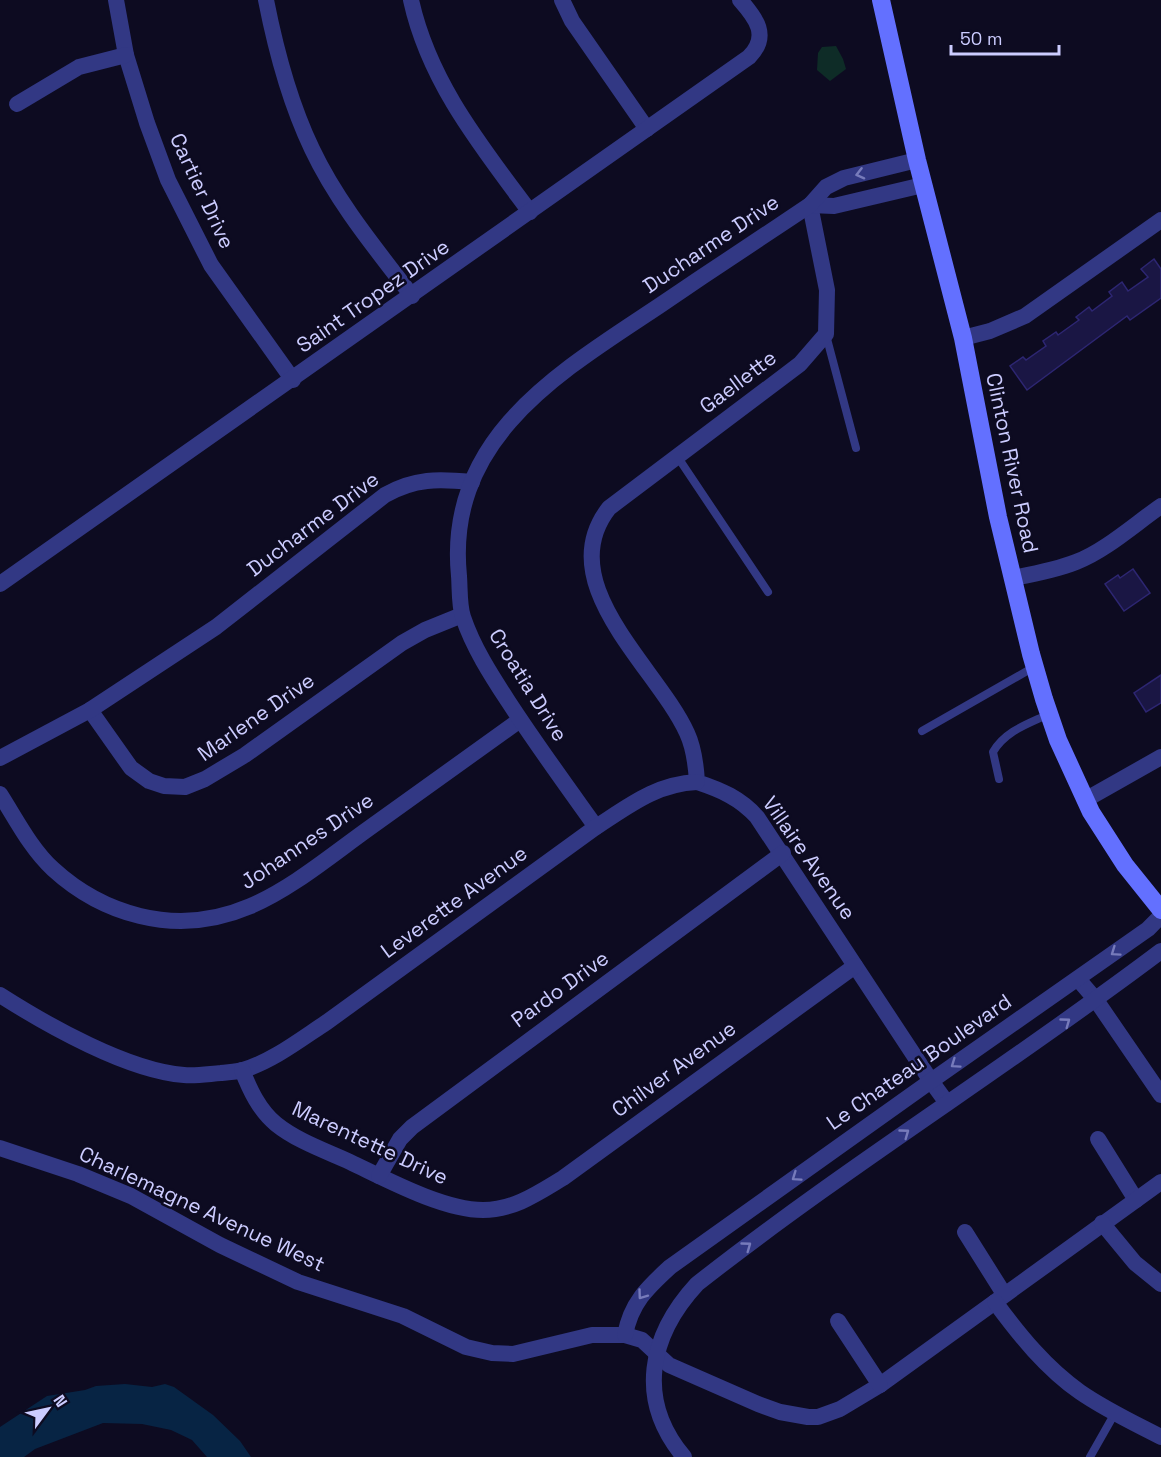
<svg xmlns="http://www.w3.org/2000/svg" width="1161" height="1457" viewBox="0 0 1161 1457" font-family="'Space Grotesk',sans-serif">
	<style>
		.green { fill: #0e2c27 }
		.water { fill: #072444 }
		.building { fill: #1a1644; stroke: #2d2672; stroke-width: 1.5 }
		.lines { fill: none; stroke-linecap: round; stroke-linejoin: round }
		.lane { stroke: #323884; stroke-width: 8 }
		.street { stroke: #323884; stroke-width: 16 }
		.secondary { stroke: #6370ff; stroke-width: 18 }
		.oneway { stroke: #777bbb }
		.labels { text-anchor: middle; stroke-width: 5; stroke-linejoin: round; paint-order: stroke }
		.street-label { font-size: 21px; fill: #ccf; stroke: #0d0b21 }
	</style>
	<rect width="100%" height="100%" fill="#0d0b21"/>
	<polygon class="green" points="836,46 843,59 846,69 830,81 817,70 818,53 822,47"/>
	<polygon class="water" points="125,1384 152,1387 165,1384 174,1387 213,1415 240,1441 251,1457 207,1457 192,1440 171,1430 142,1424 103,1423 35,1449 24,1457 0,1457 0,1427 47,1396 85,1390 96,1386"/>
	<g class="building">
		<polygon points="1154,259 1161,269 1161,298 1130,320 1127,316 1027,390 1010,366 1023,357 1026,360 1046,346 1043,341 1056,332 1058,335 1079,320 1076,317 1089,307 1092,311 1112,296 1109,292 1122,282 1128,291 1148,277 1141,269"/>
		<polygon points="1133,569 1150,593 1124,611 1105,584 1118,575 1120,578"/>
		<polygon points="1161,675 1161,703 1146,712 1134,693"/>
	</g>
	<g class="lines">
		<g class="lane">
			<polyline points="826,335 856,448"/>
			<polyline points="677,456 768,592"/>
			<polyline points="922,731 1034,667"/>
			<path d="M 999,779 L 993,752 C 1005,731 1028,724 1049,714"/>
			<polyline points="1090,1457 1115,1413"/>
		</g>
		<g class="street">
			<polyline points="116,0 126,55 147,123 168,180 211,265 293,380"/>
			<path d="M 266,0 C 276,51 289,101 312,149 C 337,202 376,249 412,296"/>
			<path d="M 411,0 C 429,82 481,146 530,212"/>
			<polyline points="562,0 572,21 647,129"/>
			<polyline points="17,104 79,67 126,55"/>
			<path d="M 810,205 L 827,290 L 826,334 L 800,364 L 609,508 C 550,583 657,667 687,733 C 694,748 696,765 697,782 C 721,790 740,798 757,817 L 931,1081 L 947,1103"/>
			<polyline points="810,205 834,206 923,185"/>
			<polyline points="963,338 990,331 1025,316 1161,220"/>
			<path d="M 1013,578 C 1034,574 1056,570 1076,562 C 1105,551 1135,524 1161,506"/>
			<path d="M 0,584 L 749,57 C 770,36 756,18 740,0"/>
			<polyline points="90,710 131,768 149,781 164,786 185,787 205,779 245,755 402,643 425,630 462,615"/>
			<path d="M 0,758 L 90,710 L 216,627 L 385,495 C 415,478 438,479 472,482"/>
			<path d="M 0,794 C 16,819 31,849 53,869 C 77,891 107,908 140,916 C 235,939 297,880 368,829 C 419,792 470,756 520,720"/>
			<polyline points="1085,800 1161,757"/>
			<path d="M 596,827 C 566,785 536,744 508,701 C 491,675 473,647 463,617 C 459,605 460,589 459,576 C 445,438 560,372 659,306 C 709,272 759,239 810,205 L 826,187 L 844,178 L 917,160"/>
			<polyline points="1078,979 1096,1000 1161,1095"/>
			<path d="M 0,995 C 47,1025 128,1071 184,1075 C 196,1076 208,1074 221,1073 C 228,1072 236,1072 243,1070 C 273,1061 301,1039 327,1022 L 596,827 C 630,805 656,784 697,782"/>
			<path d="M 242,1070 C 250,1090 259,1110 276,1124 C 297,1141 326,1151 350,1162 C 386,1179 443,1210 483,1210 C 514,1210 538,1193 563,1178 L 855,966"/>
			<polyline points="1098,1139 1136,1200"/>
			<polyline points="0,1148 78,1174 131,1196 220,1245 298,1282 403,1316 466,1347 492,1353 513,1354 592,1335 625,1335 642,1340 669,1365 758,1404 780,1412 808,1417 818,1417 840,1409 880,1385 1161,1182"/>
			<polyline points="379,1176 400,1139 412,1127 783,853"/>
			<polyline points="1102,1223 1135,1263 1161,1284"/>
			<polyline points="965,1232 1004,1294"/>
			<path d="M 995,1302 C 1020,1336 1046,1368 1080,1392 C 1106,1410 1134,1423 1161,1437"/>
			<polyline points="838,1321 880,1385"/>
			<path d="M 625,1335 C 631,1303 647,1288 670,1267 L 931,1081 L 1148,929 L 1161,916"/>
			<path d="M 684,1457 C 636,1400 649,1336 697,1284 C 847,1166 1009,1066 1161,951"/>
		</g>
		<polyline class="secondary" points="881,0 917,160 963,338 998,517 1031,654 1044,699 1058,740 1091,812 1125,865 1161,910"/>
	</g>
	<defs><path id="oneway-chevron" d="M-2-3.5L2.5 0L-2 3.5" fill="none" stroke-width="1.6" stroke-linecap="round" stroke-linejoin="round" transform="scale(1.5)"/></defs>
	<g class="oneway">
		<use href="#oneway-chevron" transform="translate(860 174) rotate(166)"/>
		<use href="#oneway-chevron" transform="translate(1115 952) rotate(145)"/>
		<use href="#oneway-chevron" transform="translate(1066 1022) rotate(-36)"/>
		<use href="#oneway-chevron" transform="translate(955 1064) rotate(145)"/>
		<use href="#oneway-chevron" transform="translate(905 1133) rotate(-36)"/>
		<use href="#oneway-chevron" transform="translate(796 1177) rotate(145)"/>
		<use href="#oneway-chevron" transform="translate(747 1246) rotate(-36)"/>
		<use href="#oneway-chevron" transform="translate(642 1295) rotate(126)"/>
	</g>
	<g class="labels">
		<g class="street-label">
			<text transform="translate(202 191) rotate(65)" y="7">Cartier Drive</text>
			<text transform="translate(711 244) rotate(-34)" y="7">Ducharme Drive</text>
			<text transform="translate(373 296) rotate(-35)" y="7">Saint Tropez Drive</text>
			<text transform="translate(738 382) rotate(-37)" y="7">Gaellette</text>
			<text transform="translate(1012 463) rotate(78)" y="7">Clinton River Road</text>
			<text transform="translate(313 524) rotate(-37)" y="7">Ducharme Drive</text>
			<text transform="translate(528 685) rotate(58)" y="7">Croatia Drive</text>
			<text transform="translate(256 717) rotate(-35)" y="7">Marlene Drive</text>
			<text transform="translate(307 841) rotate(-34)" y="7">Johannes Drive</text>
			<text transform="translate(809 858) rotate(55)" y="7">Villaire Avenue</text>
			<text transform="translate(454 902) rotate(-36)" y="7">Leverette Avenue</text>
			<text transform="translate(560 989) rotate(-36)" y="7">Pardo Drive</text>
			<text transform="translate(919 1062) rotate(-35)" y="7">Le Chateau Boulevard</text>
			<text transform="translate(674 1069) rotate(-36)" y="7">Chilver Avenue</text>
			<text transform="translate(370 1143) rotate(25)" y="7">Marentette Drive</text>
			<text transform="translate(202 1209) rotate(25)" y="7">Charlemagne Avenue West</text>
		</g>
	</g>
	<g transform="translate(48 1409) rotate(57)" stroke="#0d0b21" stroke-width="4.5" paint-order="stroke">
	<path d="M0-4.5L10 22L0 15L-10 22Z" fill="#ccccff"/>
	<text y="-9" font-size="16" font-weight="bold" text-anchor="middle" fill="#ccccff">N</text>
	</g>
	<path d="M951 45v9h108v-9" fill="none" stroke="#ccccff" stroke-width="3"/>
	<text x="960" y="45" font-size="18" fill="#ccccff" stroke="#0d0b21" stroke-width="4.5" paint-order="stroke">50 m</text>
</svg>
